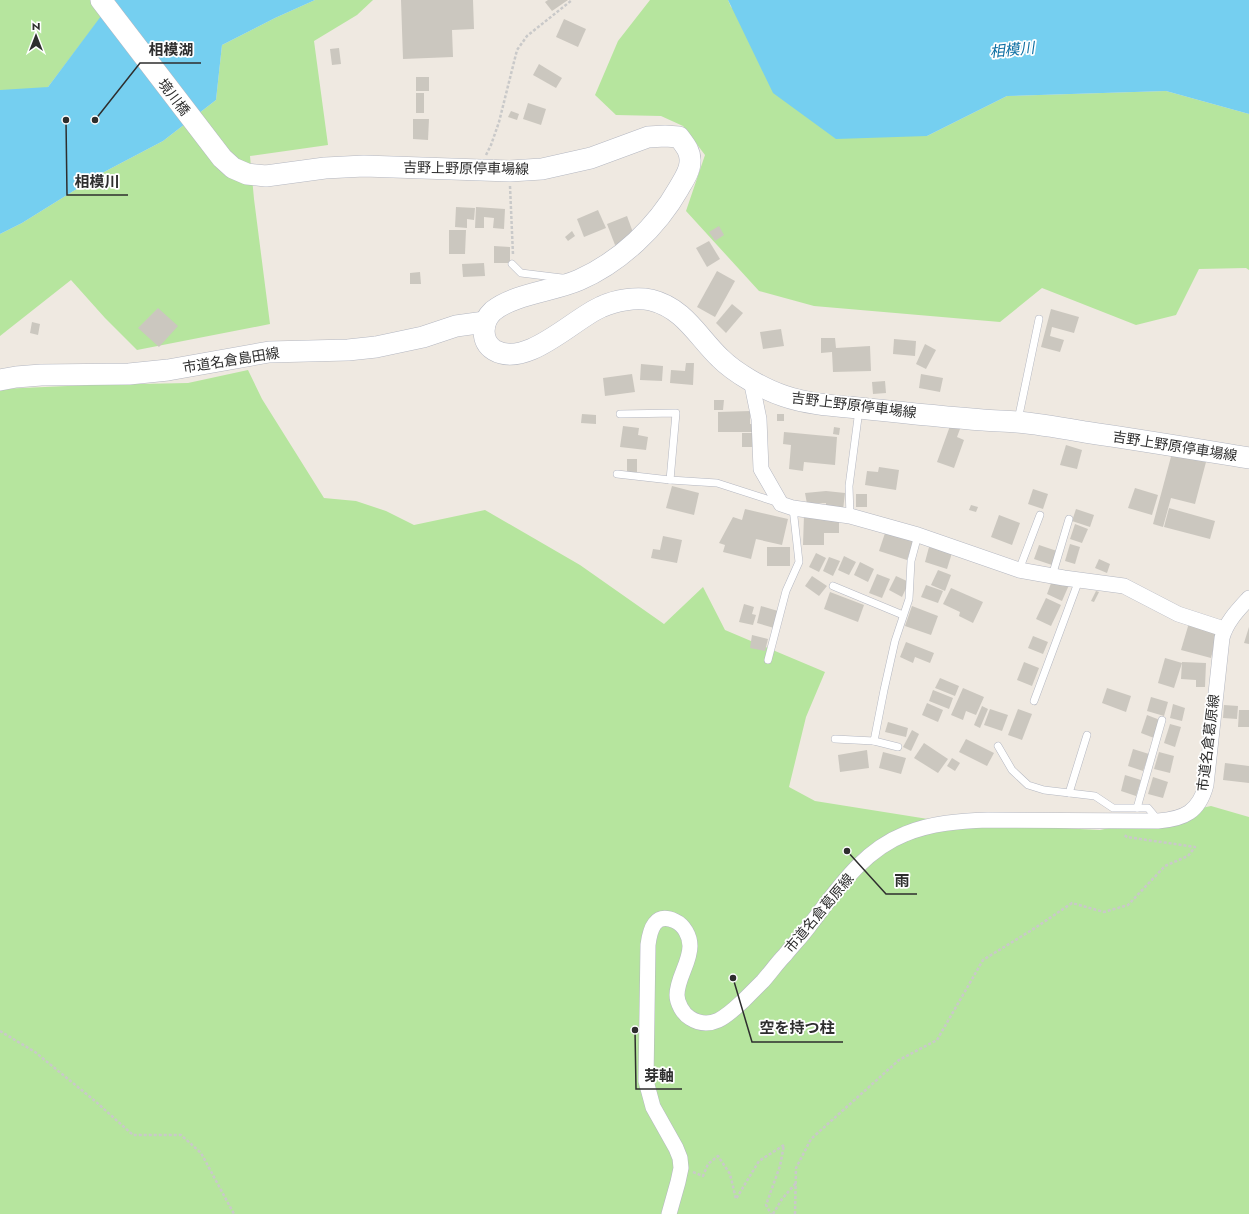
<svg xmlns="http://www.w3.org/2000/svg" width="1249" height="1214" viewBox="0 0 1249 1214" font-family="Jost,'Noto Sans JP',sans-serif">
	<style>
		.green { fill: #b6e59e }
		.water { fill: #75cff0 }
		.building { fill: #cbc7bf }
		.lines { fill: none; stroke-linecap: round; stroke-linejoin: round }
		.lane-casing { stroke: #b4b7c1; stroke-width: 8 }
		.street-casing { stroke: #b4b7c1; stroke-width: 16 }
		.secondary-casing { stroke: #b4b7c1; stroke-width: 22 }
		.path { stroke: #c9c9c9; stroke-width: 2.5; stroke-dasharray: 3 2; stroke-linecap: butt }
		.lane { stroke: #fff; stroke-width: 7 }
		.street { stroke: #fff; stroke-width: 15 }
		.secondary { stroke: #fff; stroke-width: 21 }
		.labels { text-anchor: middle; stroke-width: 3.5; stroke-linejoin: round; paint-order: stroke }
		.street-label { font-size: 14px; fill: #2e2e2e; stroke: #fff }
		.water-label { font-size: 15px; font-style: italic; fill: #0d6fa3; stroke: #fff }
		.leader { fill: none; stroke: #2e2e2e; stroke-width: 1.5 }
		.callout-dot { fill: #2e2e2e; stroke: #fff; stroke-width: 1.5 }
		.callout-label { font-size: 15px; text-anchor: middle; font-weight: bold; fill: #2e2e2e; stroke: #fff; stroke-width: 3.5; stroke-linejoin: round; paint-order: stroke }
	</style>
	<rect width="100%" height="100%" fill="#efe9e1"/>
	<g class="green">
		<polygon points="0,0 114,0 48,87 0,102"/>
		<polygon points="315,0 373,0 357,15 314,41 328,145 250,156 254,199 270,324 137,350 105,318 71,280 0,336 0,234 22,223 104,172 163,141 216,100 222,45 275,18"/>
		<polygon points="650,0 728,0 731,7 927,136 1007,96 1166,91 1249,114 1249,270 1246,268 1199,269 1176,315 1136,325 1042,288 1000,322 814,306 759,291 686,211 705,155 683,126 661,116 616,115 595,95 618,41"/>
		<polygon points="248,370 262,399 324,498 356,501 386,511 414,525 485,510 580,565 664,624 703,587 725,630 825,672 806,717 789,787 815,801 953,823 1100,830 1211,806 1249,817 1249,1214 0,1214 0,389 90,385 188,383"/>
	</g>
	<g class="water">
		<polygon points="113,0 315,0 275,18 222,45 216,100 163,141 104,172 22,223 0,234 0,90 48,87"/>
		<polygon points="728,0 1249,0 1249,114 1166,91 1007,96 927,136 836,139 773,93"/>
	</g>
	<g class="building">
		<polygon points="401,0 473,0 474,29 452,30 453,57 403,59"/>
		<polygon points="548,0 568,0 552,11 545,2"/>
		<polygon points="564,19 586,29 578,47 556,37"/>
		<polygon points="339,48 341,64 332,65 330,49"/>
		<polygon points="539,64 562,78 556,88 533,75"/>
		<rect x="416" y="77" width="13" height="14"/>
		<rect x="416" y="93" width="8" height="20"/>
		<polygon points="528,103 546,109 541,125 523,119"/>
		<polygon points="511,111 519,114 517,120 508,117"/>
		<polygon points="413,119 429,119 428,140 413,139"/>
		<polygon points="456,207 475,208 474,220 467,219 467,228 455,227"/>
		<polygon points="476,207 505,209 504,229 493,228 494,218 484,217 484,228 475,228"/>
		<polygon points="598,210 606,228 584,237 577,219"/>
		<polygon points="627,216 635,238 615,245 607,224"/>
		<polygon points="719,226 724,235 715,241 709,232"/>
		<polygon points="449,230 466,230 465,254 449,254"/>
		<polygon points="572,231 575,236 568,241 565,237"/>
		<polygon points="709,241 720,259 707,267 696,248"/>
		<polygon points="494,246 510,247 510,263 494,263"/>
		<polygon points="484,263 485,276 463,277 462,264"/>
		<polygon points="717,271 735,281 715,317 697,307"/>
		<polygon points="420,272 421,284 410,284 410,273"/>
		<polygon points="732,304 743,313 726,333 716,323"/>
		<polygon points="158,308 178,326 159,347 138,328"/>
		<polygon points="1051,309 1079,317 1074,333 1052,327 1050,336 1064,340 1060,352 1041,347"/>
		<polygon points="32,322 40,324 38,335 30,333"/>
		<polygon points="781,329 784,346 763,349 760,332"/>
		<polygon points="821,338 835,338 836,348 870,346 871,371 833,372 832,352 821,353"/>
		<polygon points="894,339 916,341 915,356 893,354"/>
		<polygon points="925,344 936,350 926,369 916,364"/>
		<polygon points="686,363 694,363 693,385 670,383 671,370 685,371"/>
		<polygon points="641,364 663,366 662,381 640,380"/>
		<polygon points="632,374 635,392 605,396 603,378"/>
		<polygon points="921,374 943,378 940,392 919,388"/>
		<polygon points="885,381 886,393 873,394 872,382"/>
		<polygon points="714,400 724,400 723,410 714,410"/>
		<polygon points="750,411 750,424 757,424 757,432 718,432 718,412"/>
		<polygon points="582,414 596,415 596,424 581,423"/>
		<rect x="777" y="414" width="7" height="7"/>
		<polygon points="623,426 639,428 638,435 648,437 646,450 620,447"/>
		<polygon points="950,426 960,429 957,437 964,440 954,468 937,462"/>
		<polygon points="834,427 840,428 839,435 833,434"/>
		<polygon points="784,432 837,437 835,465 804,462 803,471 789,469 791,445 783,444"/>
		<polygon points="742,433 754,433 755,447 742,447"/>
		<polygon points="1066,445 1082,450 1077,469 1060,465"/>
		<polygon points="1172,453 1206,462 1195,504 1171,498 1163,527 1153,524"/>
		<rect x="627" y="459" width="10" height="13"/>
		<polygon points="879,467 899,470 896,490 865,485 867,471 878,472"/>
		<polygon points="672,486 699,493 694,515 666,508"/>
		<polygon points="1135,488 1158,495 1152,515 1128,508"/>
		<polygon points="1033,489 1048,494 1043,509 1028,504"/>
		<polygon points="826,491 845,493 843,510 826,508 826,503 807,504 805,493"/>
		<rect x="856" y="494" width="11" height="13"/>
		<polygon points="971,505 978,507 976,512 969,510"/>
		<polygon points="1169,508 1215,521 1210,539 1164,527"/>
		<polygon points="745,509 788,519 782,545 756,539 751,559 723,552 725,545 719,543 733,517 742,520"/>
		<polygon points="1076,509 1094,515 1090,527 1072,521"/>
		<polygon points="804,515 839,516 839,533 824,533 824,545 803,545"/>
		<polygon points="999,515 1020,523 1012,545 991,537"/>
		<polygon points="1075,524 1088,529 1082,543 1070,539"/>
		<polygon points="886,530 914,539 907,560 879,551"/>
		<polygon points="663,536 682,540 677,563 651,558 653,549 660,550"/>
		<polygon points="1070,544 1080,547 1075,564 1065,561"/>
		<polygon points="1039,545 1057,551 1052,565 1034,559"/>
		<rect x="767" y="547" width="23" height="19"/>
		<polygon points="929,547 952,553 947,569 925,562"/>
		<polygon points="816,553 826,558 819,572 809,567"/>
		<polygon points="844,556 856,562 849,575 838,570"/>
		<polygon points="829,557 840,561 833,576 823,571"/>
		<polygon points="1099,559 1110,564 1107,573 1095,568"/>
		<polygon points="860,562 874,569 868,582 854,575"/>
		<polygon points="938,570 951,575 945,591 931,585"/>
		<polygon points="877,574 890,579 882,598 869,593"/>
		<polygon points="812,576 827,586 819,596 805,586"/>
		<polygon points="896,576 909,582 902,597 889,590"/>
		<polygon points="1053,578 1069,585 1062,601 1047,594"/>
		<polygon points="926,585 943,591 938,603 921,597"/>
		<polygon points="951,588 983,602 973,623 959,616 960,612 943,604"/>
		<polygon points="1096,591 1099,592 1094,602 1091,601"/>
		<polygon points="830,592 864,605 858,622 824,609"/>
		<polygon points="1046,598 1061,605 1051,626 1036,619"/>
		<polygon points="744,604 754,607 752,614 756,615 753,625 739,622"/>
		<polygon points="761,606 778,611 774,628 757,623"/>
		<polygon points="912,606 938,616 931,635 905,626"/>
		<polygon points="1189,623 1218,631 1211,658 1181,650"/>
		<polygon points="1249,627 1249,644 1244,643"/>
		<polygon points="752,635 768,639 765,651 750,648"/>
		<polygon points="1033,636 1048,642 1043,654 1028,648"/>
		<polygon points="906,642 934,653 930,663 915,657 913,663 900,657"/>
		<polygon points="1165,658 1182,663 1174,688 1158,683"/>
		<polygon points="1024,662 1039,668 1032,686 1017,680"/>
		<polygon points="1182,662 1206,663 1205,687 1196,687 1196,680 1181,679"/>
		<polygon points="940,678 959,686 955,696 935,688"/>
		<polygon points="963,688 984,697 976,715 966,711 963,720 951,715"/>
		<polygon points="1107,688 1131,696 1126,712 1102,703"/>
		<polygon points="933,690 953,698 949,709 929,701"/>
		<polygon points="1151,697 1168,702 1164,716 1147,711"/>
		<polygon points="927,703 943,710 938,722 922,715"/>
		<polygon points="1173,704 1185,708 1182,721 1170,718"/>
		<polygon points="1224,705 1238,706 1237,719 1223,718"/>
		<polygon points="982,706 988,709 980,728 974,725"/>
		<polygon points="990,709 1008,715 1002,731 984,725"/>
		<polygon points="1018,709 1032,714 1022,740 1008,735"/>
		<polygon points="1239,710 1249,710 1249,727 1238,727"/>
		<polygon points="1147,715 1160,720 1154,738 1141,733"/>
		<polygon points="888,722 908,728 906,737 885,732"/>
		<polygon points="1170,724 1181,727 1175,747 1164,743"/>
		<polygon points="912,730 919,734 911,751 903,747"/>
		<polygon points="966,739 994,753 987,766 959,752"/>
		<polygon points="924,743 948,759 938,773 914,758"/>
		<polygon points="1133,749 1149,754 1143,771 1128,766"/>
		<polygon points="867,750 869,768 840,772 838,755"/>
		<polygon points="883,752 906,758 901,774 879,768"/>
		<polygon points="1159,752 1174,756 1170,773 1154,769"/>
		<polygon points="952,758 960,763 955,771 947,766"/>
		<polygon points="1225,763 1249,766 1249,783 1223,780"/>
		<polygon points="1125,775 1141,780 1136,796 1121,791"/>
		<polygon points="1153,777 1168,782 1163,798 1148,794"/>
	</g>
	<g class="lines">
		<g class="lane-casing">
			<g id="lane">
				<polyline points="512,264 521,273 562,278"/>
				<polyline points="620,414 676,413 670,480"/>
				<polyline points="1018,420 1039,319"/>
				<polyline points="617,474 670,480 717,483 779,503"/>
				<polyline points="850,516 849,486 859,410"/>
				<polyline points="1019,570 1040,515"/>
				<polyline points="1052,576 1069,519"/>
				<polyline points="833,586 903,615"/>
				<polyline points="768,660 786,591 799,562 793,508"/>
				<polyline points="1034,701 1079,580"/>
				<polyline points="835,739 874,741 884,690 895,641 909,599 911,561 918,535"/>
				<polyline points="874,741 898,747"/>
				<polyline points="998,746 1012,770 1028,785 1044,790 1095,796 1113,808 1148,808 1158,820"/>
				<polyline points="1069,793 1087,735"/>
				<polyline points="1137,808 1162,720"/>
			</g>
		</g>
		<g class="street-casing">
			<g id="street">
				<polyline points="751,380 759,419 761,469 781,504 793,508 850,516 918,535 1019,570 1064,578 1124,586 1178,614 1224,629"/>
				<path d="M 669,1214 L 678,1182 L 681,1168 L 680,1158 L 676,1148 L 653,1107 L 646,1081 L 648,945 C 650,929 655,912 675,921 C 684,925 690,936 690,946 C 690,963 677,978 677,995 C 677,1003 683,1014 690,1018 C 712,1032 729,1014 744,1000 C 751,993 757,987 763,981 C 771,972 777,963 785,955 C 793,945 802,936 810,925 C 837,890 862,851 905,834 C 931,823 960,821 988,820 L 1158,821 C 1184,819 1199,812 1206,785 L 1222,638 C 1226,622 1238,610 1249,598"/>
			</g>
		</g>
		<g class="secondary-casing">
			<g id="secondary">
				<path d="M 101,0 L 222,158 L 233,168 L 247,174 L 266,176 L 325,168 L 364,166 L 510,171 L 542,169 L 591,158 L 648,137 L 665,136 L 679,137 C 685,145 691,152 690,162 C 690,171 683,181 679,188 C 657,227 620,262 579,280 C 554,291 514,294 493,311 C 482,321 480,341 494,350 C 526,369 573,319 601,307 C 616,300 636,297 651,300 C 684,308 698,337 720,358 C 735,373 763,389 784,396 C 810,405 840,406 868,409 C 906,413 945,417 983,420 C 994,421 1006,421 1017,422 C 1040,424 1062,428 1085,432 C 1140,440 1194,449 1249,458"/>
				<polyline points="0,380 16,377 41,375 129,374 168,370 269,352 348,350 376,347 423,337 456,326 485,322"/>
			</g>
		</g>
		<g class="path">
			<polyline points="486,155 491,145 499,122 517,50 527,36 572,0"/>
			<polyline points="510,186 513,255"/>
			<polyline points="0,1031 35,1052 95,1101 133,1135 181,1135 201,1153 234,1214"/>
			<polyline points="693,1172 703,1176 708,1164 718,1156 730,1174 736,1199 759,1161 784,1145 780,1166 766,1205 771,1214"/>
			<polyline points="773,1214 782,1199 796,1183"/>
			<polyline points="795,1214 796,1168 811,1139 899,1060 937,1040 983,960 1035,928 1072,903 1104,912 1128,905 1165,866 1188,856 1195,847 1127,837 1123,834"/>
		</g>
		<use href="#lane" class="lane"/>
		<use href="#street" class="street"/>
		<use href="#secondary" class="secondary"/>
	</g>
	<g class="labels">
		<g class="street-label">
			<text transform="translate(174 97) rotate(53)" y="5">境川橋</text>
			<text transform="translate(466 168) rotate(1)" y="5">吉野上野原停車場線</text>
			<text transform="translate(231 360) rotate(-9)" y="5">市道名倉島田線</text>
			<text transform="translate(854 405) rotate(7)" y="5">吉野上野原停車場線</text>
			<text transform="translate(1175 446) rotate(9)" y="5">吉野上野原停車場線</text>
			<text transform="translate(1208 743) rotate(-83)" y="5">市道名倉葛原線</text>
			<text transform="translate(819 913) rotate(-50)" y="5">市道名倉葛原線</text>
		</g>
		<g class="water-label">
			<text transform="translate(1012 50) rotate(-6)" y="5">相模川</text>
		</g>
	</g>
	<path class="leader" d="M95 120L140 63H201M66 120L67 195H128M847 851L886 894H917M733 978L752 1042H843M635 1030L636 1089H682"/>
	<g class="callout-dot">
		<circle cx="95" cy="120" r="4"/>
		<circle cx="66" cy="120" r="4"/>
		<circle cx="847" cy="851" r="4"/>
		<circle cx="733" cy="978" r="4"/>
		<circle cx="635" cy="1030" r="4"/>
	</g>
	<g class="callout-label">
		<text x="171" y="55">相模湖</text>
		<text x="97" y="187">相模川</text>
		<text x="902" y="886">雨</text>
		<text x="797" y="1033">空を持つ柱</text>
		<text x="659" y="1081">芽軸</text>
	</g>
	<g transform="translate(36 36)" stroke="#ffffff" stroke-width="3" paint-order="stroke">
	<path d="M0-3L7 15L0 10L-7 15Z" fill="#2e2e2e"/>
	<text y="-6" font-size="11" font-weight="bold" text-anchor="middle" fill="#2e2e2e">N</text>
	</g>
</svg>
